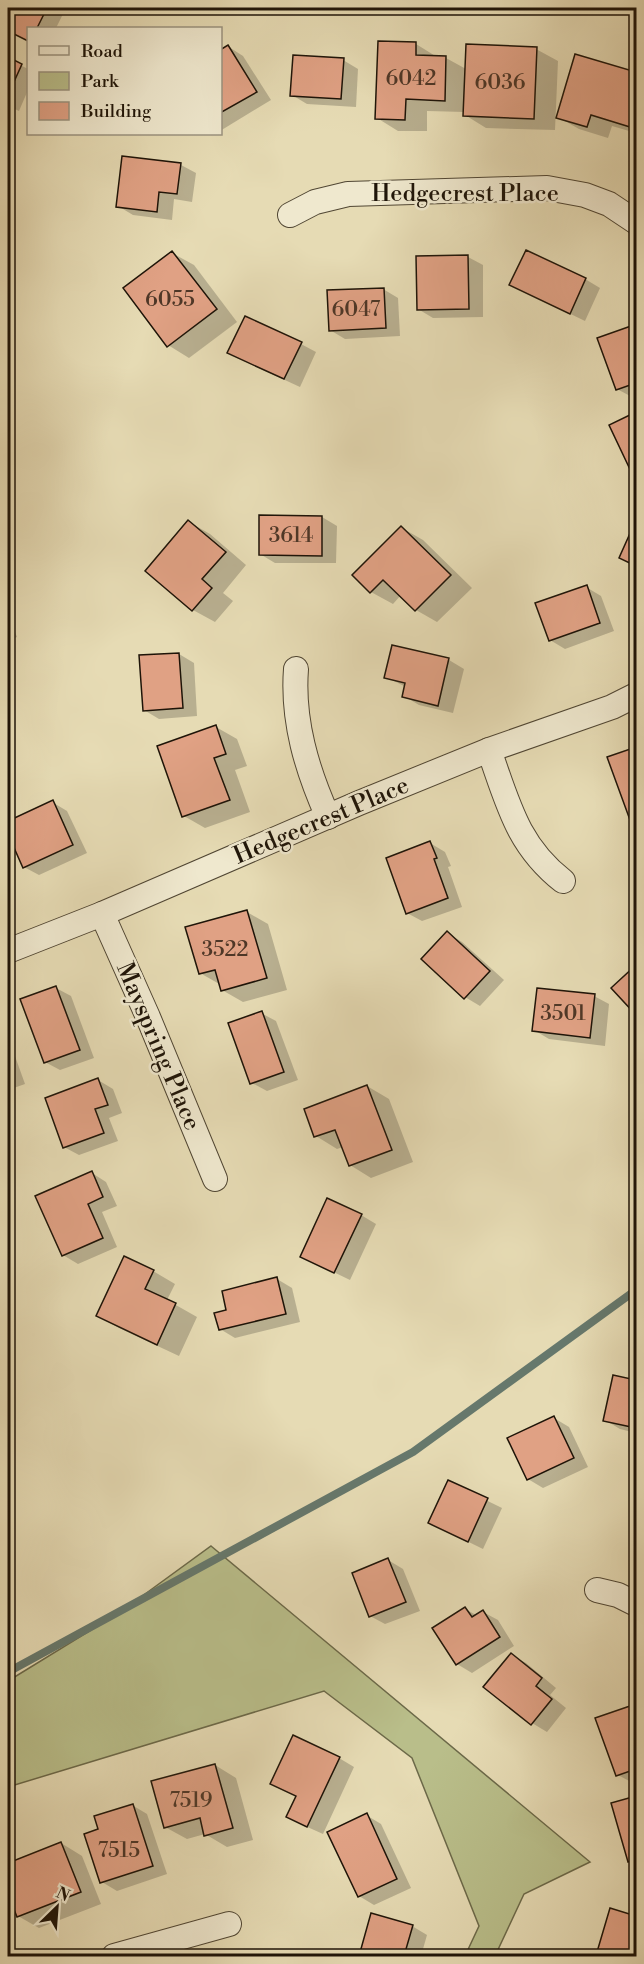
<svg xmlns="http://www.w3.org/2000/svg" width="644" height="1964" viewBox="0 0 644 1964" font-family="'Libre Bodoni',serif">
	<style>
		.green { fill: #b9be8a; stroke: #6c6949; stroke-width: 1.5 }
		.shadow { fill: #0003 }
		.lines { fill: none; stroke-linecap: round; stroke-linejoin: round }
		.stream { stroke: #66786c; stroke-width: 8 }
		.building { fill: #e0a184; stroke: #1e1408; stroke-width: 1.5 }
		.street-casing { stroke: #504633; stroke-width: 26 }
		.street { stroke: #efe8ce; stroke-width: 24 }
		.labels { text-anchor: middle; stroke-width: 5; stroke-linejoin: round; paint-order: stroke }
		.number-label { font-size: 21px; fill: #4e3727 }
		.street-label { font-size: 24px; fill: #1e1408; stroke: #efe8ce }
	</style>
	<rect width="100%" height="100%" fill="#e6dbb4"/>
	<filter id="stains"><feTurbulence type="fractalNoise" baseFrequency=".00333" numOctaves="4"/><feColorMatrix values="0 0 0 0 .2 0 0 0 0 .09 0 0 0 0 .02 0 0 0 .5 -.17"/></filter>
	<radialGradient id="worn" r=".72"><stop offset=".6" stop-color="#630" stop-opacity="0"/><stop offset="1" stop-color="#630" stop-opacity=".3"/></radialGradient>
	<polygon class="green" points="211,1546 590,1862 524,1894 495,1956 465,1956 479,1926 412,1758 324,1691 8,1787 8,1681 119,1613"/>
	<g class="shadow">
		<polygon points="8,8 66,8 56,28 28,28 28,41 8,31"/>
		<polygon points="416,44 437,57 446,58 466,69 536,49 558,61 555,130 486,128 465,115 465,112 427,111 427,131 398,131 377,118"/>
		<polygon points="229,47 243,56 271,100 220,131 220,52"/>
		<polygon points="576,56 636,74 636,133 612,126 608,138 579,129 558,117"/>
		<polygon points="8,59 28,69 28,90 19,111 8,106"/>
		<polygon points="343,60 358,69 356,107 307,104 292,95"/>
		<polygon points="181,165 196,173 192,202 174,199 172,220 133,215 118,206"/>
		<polygon points="172,253 194,265 237,322 189,358 168,345"/>
		<polygon points="468,257 483,265 483,317 433,318 418,309"/>
		<polygon points="585,279 600,288 585,321 511,285"/>
		<polygon points="383,289 398,298 400,336 345,339 330,330"/>
		<polygon points="630,327 636,331 636,396 632,397 617,389"/>
		<polygon points="301,344 316,352 300,387 244,361"/>
		<polygon points="636,414 636,479 611,426"/>
		<polygon points="322,517 337,526 336,563 275,563 260,554"/>
		<polygon points="189,522 210,534 246,565 223,593 233,601 215,622 193,610 147,571"/>
		<polygon points="636,524 636,566 621,557"/>
		<polygon points="402,528 423,540 472,588 437,622 416,610 401,595 393,604 371,592 354,575"/>
		<polygon points="586,587 601,596 614,631 565,649 550,640"/>
		<polygon points="8,615 17,637 8,641"/>
		<polygon points="393,647 449,660 464,669 453,713 419,705 404,696 406,687 386,677"/>
		<polygon points="179,654 194,663 197,716 159,719 144,710"/>
		<polygon points="216,727 237,739 247,766 235,770 250,812 205,828 184,816"/>
		<polygon points="636,749 636,822 631,819 609,758"/>
		<polygon points="52,802 67,811 87,853 39,875 24,867 8,830 8,822"/>
		<polygon points="430,843 445,852 451,866 448,867 462,907 422,921 407,913"/>
		<polygon points="247,912 268,924 287,990 243,1002 222,990 221,985 200,973"/>
		<polygon points="447,933 462,942 504,980 480,1006 465,997"/>
		<polygon points="636,967 636,1013 613,988"/>
		<polygon points="56,988 71,996 94,1058 60,1070 45,1062"/>
		<polygon points="594,996 609,1004 605,1046 549,1039 534,1030"/>
		<polygon points="261,1013 276,1021 298,1080 267,1091 252,1083"/>
		<polygon points="8,1043 11,1045 25,1084 8,1090"/>
		<polygon points="98,1080 113,1089 122,1113 109,1118 118,1141 79,1155 64,1147"/>
		<polygon points="367,1086 389,1099 413,1162 371,1178 350,1165 343,1147 337,1149 316,1136"/>
		<polygon points="92,1173 106,1182 117,1206 102,1212 117,1247 78,1264 63,1255"/>
		<polygon points="361,1215 376,1224 350,1280 317,1264"/>
		<polygon points="153,1271 175,1284 167,1300 197,1317 179,1356 119,1328 98,1316"/>
		<polygon points="277,1279 292,1288 300,1322 235,1338 220,1329 228,1311"/>
		<polygon points="614,1377 636,1381 636,1433 620,1429 605,1420"/>
		<polygon points="554,1418 569,1427 588,1467 543,1488 528,1479"/>
		<polygon points="449,1482 502,1508 483,1549 430,1523"/>
		<polygon points="388,1560 403,1569 420,1611 385,1624 370,1616"/>
		<polygon points="465,1609 478,1616 483,1612 498,1620 514,1646 472,1673 457,1664"/>
		<polygon points="511,1655 526,1663 556,1688 550,1695 566,1708 547,1732 532,1723"/>
		<polygon points="629,1707 636,1711 636,1782 633,1783 618,1775"/>
		<polygon points="339,1758 354,1767 323,1834 303,1825 297,1797 272,1784"/>
		<polygon points="215,1765 236,1778 253,1840 227,1847 205,1834 187,1839 165,1827"/>
		<polygon points="636,1797 636,1865 629,1861 613,1804"/>
		<polygon points="132,1805 147,1814 167,1874 117,1891 102,1882 100,1830"/>
		<polygon points="366,1815 381,1824 411,1888 374,1905 359,1896"/>
		<polygon points="61,1843 82,1856 101,1904 39,1928 18,1916 8,1890 8,1864"/>
		<polygon points="611,1910 636,1918 636,1956 608,1956 599,1951"/>
		<polygon points="372,1915 412,1926 427,1935 421,1956 360,1956"/>
	</g>
	<g class="lines">
		<polyline class="stream" points="8,1672 413,1452 636,1290"/>
	</g>
	<g class="building">
		<polygon points="8,8 47,8 37,28 28,28 28,41 8,31"/>
		<polygon points="378,41 416,42 416,55 446,56 445,101 406,99 405,120 375,119"/>
		<polygon points="466,44 537,47 534,119 463,116"/>
		<polygon points="228,45 257,92 220,113 220,50"/>
		<polygon points="575,54 636,72 636,105 630,127 591,115 587,127 556,118"/>
		<polygon points="293,55 344,58 341,99 290,96"/>
		<polygon points="8,57 22,64 8,95"/>
		<polygon points="122,156 181,163 177,194 159,192 157,212 116,207"/>
		<polygon points="526,250 586,278 570,314 509,285"/>
		<polygon points="172,251 217,309 167,347 123,288"/>
		<polygon points="468,255 469,309 417,310 416,256"/>
		<polygon points="384,288 386,328 329,331 327,290"/>
		<polygon points="245,316 302,342 284,379 227,353"/>
		<polygon points="631,326 636,342 636,383 616,390 597,338"/>
		<polygon points="636,412 636,482 609,425"/>
		<polygon points="259,515 322,516 322,556 259,555"/>
		<polygon points="188,520 226,552 202,579 212,588 192,611 145,571"/>
		<polygon points="636,520 636,566 619,558"/>
		<polygon points="401,526 451,575 415,611 383,580 370,593 352,575"/>
		<polygon points="587,585 600,623 549,641 535,603"/>
		<polygon points="392,645 449,658 438,706 402,697 405,683 384,678"/>
		<polygon points="179,653 183,708 143,711 139,655"/>
		<polygon points="216,725 226,754 214,758 230,800 182,817 157,746"/>
		<polygon points="636,747 636,817 630,820 607,757"/>
		<polygon points="53,800 73,845 23,868 8,834 8,821"/>
		<polygon points="430,841 437,858 434,859 448,898 406,914 386,858"/>
		<polygon points="247,910 267,978 221,991 215,970 199,974 185,927"/>
		<polygon points="447,931 490,971 464,999 421,959"/>
		<polygon points="636,965 636,1015 611,988"/>
		<polygon points="56,986 80,1050 44,1063 20,999"/>
		<polygon points="537,988 595,994 590,1038 532,1031"/>
		<polygon points="262,1011 284,1072 250,1084 228,1023"/>
		<polygon points="98,1078 108,1105 95,1109 104,1133 63,1148 45,1098"/>
		<polygon points="367,1085 392,1150 349,1166 335,1130 314,1137 304,1109"/>
		<polygon points="92,1171 103,1197 88,1204 103,1238 62,1256 35,1196"/>
		<polygon points="327,1198 362,1214 334,1273 300,1257"/>
		<polygon points="124,1256 154,1270 145,1289 176,1303 157,1345 96,1316"/>
		<polygon points="277,1277 286,1314 219,1330 214,1313 226,1310 222,1291"/>
		<polygon points="613,1375 636,1380 636,1428 603,1421"/>
		<polygon points="554,1416 574,1458 527,1480 507,1438"/>
		<polygon points="448,1480 488,1498 468,1542 428,1523"/>
		<polygon points="388,1558 406,1602 369,1617 352,1573"/>
		<polygon points="465,1607 472,1617 483,1610 500,1637 456,1665 432,1628"/>
		<polygon points="511,1653 542,1678 536,1686 552,1699 531,1725 483,1687"/>
		<polygon points="630,1706 636,1724 636,1769 616,1776 595,1718"/>
		<polygon points="293,1735 340,1757 307,1827 286,1817 296,1796 270,1784"/>
		<polygon points="215,1764 233,1828 204,1836 200,1818 164,1828 151,1781"/>
		<polygon points="636,1796 636,1859 628,1862 611,1803"/>
		<polygon points="133,1804 153,1866 100,1883 84,1834 98,1829 94,1816"/>
		<polygon points="367,1813 397,1879 358,1897 327,1832"/>
		<polygon points="61,1842 81,1892 17,1917 8,1894 8,1863"/>
		<polygon points="610,1908 636,1916 636,1956 613,1956 597,1952"/>
		<polygon points="371,1913 413,1925 404,1956 359,1956"/>
	</g>
	<g class="lines">
		<g class="street-casing">
			<g id="street">
				<polyline points="290,215 315,202 348,194 547,188 585,195 609,204 636,222"/>
				<path d="M 296,669 C 292,721 307,770 328,817"/>
				<path d="M 489,750 C 508,803 517,845 563,881"/>
				<polyline points="102,914 148,1017 215,1179"/>
				<polyline points="8,951 102,914 359,803 489,750 612,707 636,695"/>
				<polyline points="597,1590 618,1595 636,1604"/>
				<polyline points="114,1956 229,1924"/>
			</g>
		</g>
		<use href="#street" class="street"/>
	</g>
	<g class="labels">
		<g class="number-label">
			<text x="411" y="85">6042</text>
			<text x="500" y="89">6036</text>
			<text x="170" y="306">6055</text>
			<text x="356" y="316">6047</text>
			<text x="291" y="542">3614</text>
			<text x="225" y="956">3522</text>
			<text x="563" y="1020">3501</text>
			<text x="191" y="1807">7519</text>
			<text x="119" y="1857">7515</text>
		</g>
		<g class="street-label">
			<text x="465" y="201">Hedgecrest Place</text>
			<text transform="translate(321 820) rotate(-23)" y="8">Hedgecrest Place</text>
			<text transform="translate(159 1046) rotate(67)" y="8">Mayspring Place</text>
		</g>
	</g>
	<rect width="644" height="1964" fill="none" stroke="#e6dbb4" stroke-width="30"/>
	<rect x="9" y="9" width="626" height="1946" fill="none" stroke="#1e1408" stroke-width="3"/>
	<rect x="15" y="15" width="614" height="1934" fill="none" stroke="#1e1408" stroke-width="1.5"/>
	<rect x="27" y="27" width="195" height="108" fill="#efe8ce" stroke="#9b937f" stroke-width="1.5"/>
	<rect x="39" y="46" width="30" height="9" fill="#efe8ce" stroke="#9b937f" stroke-width="1.5"/>
	<text x="81" y="57" font-size="18" fill="#1e1408">Road</text>
	<rect x="39" y="72" width="30" height="18" fill="#b9be8a" stroke="#9b937f" stroke-width="1.5"/>
	<text x="81" y="87" font-size="18" fill="#1e1408">Park</text>
	<rect x="39" y="102" width="30" height="18" fill="#e0a184" stroke="#9b937f" stroke-width="1.5"/>
	<text x="81" y="117" font-size="18" fill="#1e1408">Building</text>
	<g transform="translate(57 1907) rotate(25)" stroke="#efe8ce" stroke-width="4.5" paint-order="stroke">
	<path d="M0-4.5L10 22L0 15L-10 22Z" fill="#1e1408"/>
	<text y="-9" font-size="16" font-weight="bold" text-anchor="middle" fill="#1e1408">N</text>
	</g>
	<rect width="100%" height="100%" filter="url(#stains)"/>
	<rect width="100%" height="100%" fill="url(#worn)"/>
</svg>
